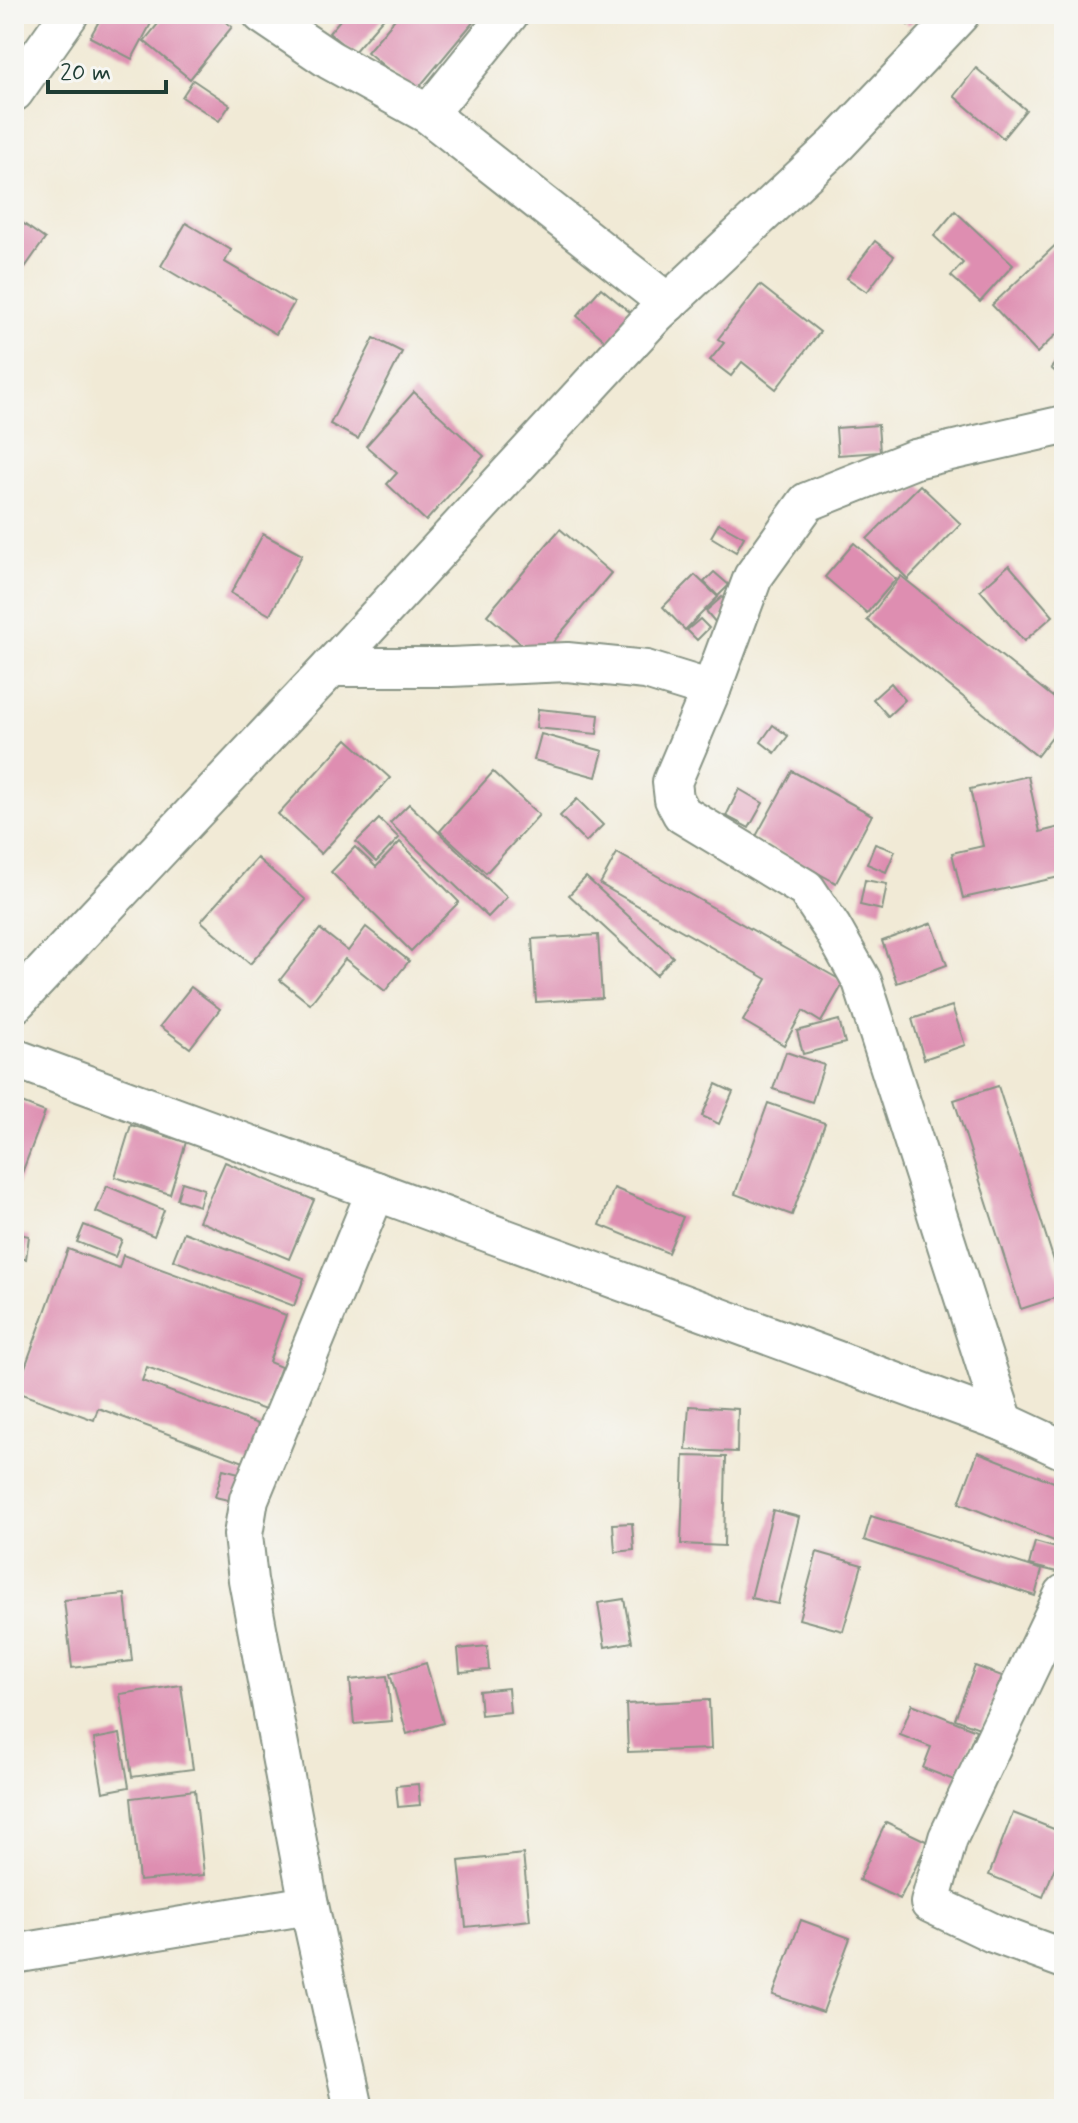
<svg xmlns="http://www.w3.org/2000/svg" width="1078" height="2123" viewBox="0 0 1078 2123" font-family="Mynerve,sans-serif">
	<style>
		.building { fill: #de8eb1 }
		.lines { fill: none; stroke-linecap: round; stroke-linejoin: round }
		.minor-casing { stroke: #889485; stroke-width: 42 }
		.minor { stroke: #fff; stroke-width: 38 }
	</style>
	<rect width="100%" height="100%" fill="#f6f6f2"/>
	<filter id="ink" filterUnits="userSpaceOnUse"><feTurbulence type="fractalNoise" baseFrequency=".0125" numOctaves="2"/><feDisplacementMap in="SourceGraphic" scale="16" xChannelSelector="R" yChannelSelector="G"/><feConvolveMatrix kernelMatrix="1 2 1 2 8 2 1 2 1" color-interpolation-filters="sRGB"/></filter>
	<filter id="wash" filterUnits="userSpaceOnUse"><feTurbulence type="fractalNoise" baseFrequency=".006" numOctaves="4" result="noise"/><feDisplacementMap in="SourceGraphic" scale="32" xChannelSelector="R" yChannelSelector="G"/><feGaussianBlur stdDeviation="1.8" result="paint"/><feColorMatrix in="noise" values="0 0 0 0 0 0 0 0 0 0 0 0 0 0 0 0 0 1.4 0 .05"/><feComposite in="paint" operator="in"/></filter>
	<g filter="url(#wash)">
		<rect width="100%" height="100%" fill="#f1ead6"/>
		<g id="blocks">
			<g class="building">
				<polygon points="103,14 151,14 155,16 132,59 90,37"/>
				<polygon points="166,14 216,14 232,27 190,79 144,41"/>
				<polygon points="345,14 387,14 353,53 329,33"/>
				<polygon points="399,14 480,14 415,92 367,52"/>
				<polygon points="900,14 922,14 908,25"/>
				<polygon points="976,68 1026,110 1003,138 954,96"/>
				<polygon points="193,80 230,105 219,121 182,97"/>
				<polygon points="955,211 1013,265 980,302 951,276 963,263 934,236"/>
				<polygon points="14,217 45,239 14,283"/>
				<polygon points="186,223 231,250 225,262 294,303 276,334 161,266"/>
				<polygon points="1064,237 1064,327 1037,353 992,305"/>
				<polygon points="875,241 894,256 867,292 847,278"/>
				<polygon points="760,285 820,332 776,389 742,362 731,376 710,360 724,343 718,339"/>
				<polygon points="601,288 632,314 608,343 577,316"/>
				<polygon points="374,338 402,352 358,439 330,424"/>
				<polygon points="1064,352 1064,379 1051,368"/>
				<polygon points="414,392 484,456 426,521 387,484 397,473 366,446"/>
				<polygon points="878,425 880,452 838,455 836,428"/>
				<polygon points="920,485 961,524 908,579 867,539"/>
				<polygon points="719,523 744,537 736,552 711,537"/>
				<polygon points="560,529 611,573 539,659 487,615"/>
				<polygon points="263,534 302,555 270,615 231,593"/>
				<polygon points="854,543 896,579 867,613 825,577"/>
				<polygon points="1009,565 1053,616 1024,641 980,590"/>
				<polygon points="714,572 729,585 718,596 704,582"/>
				<polygon points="695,575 718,597 685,630 663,607"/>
				<polygon points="901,576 1064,706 1064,721 1037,756 867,620"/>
				<polygon points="722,597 732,609 716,623 706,611"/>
				<polygon points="700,619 709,628 697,640 687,630"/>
				<polygon points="891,683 905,700 888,716 873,699"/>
				<polygon points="538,709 599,715 597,734 536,728"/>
				<polygon points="773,725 788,736 775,753 761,742"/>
				<polygon points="541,734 603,751 596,777 534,760"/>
				<polygon points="1064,737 1064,755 1055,747"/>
				<polygon points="347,739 390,778 321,854 278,814"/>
				<polygon points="792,771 872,815 836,883 755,838"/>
				<polygon points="493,772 539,815 486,873 440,831"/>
				<polygon points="1028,776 1040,832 1064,826 1064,876 963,898 952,853 983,846 970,789"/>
				<polygon points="739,789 763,803 749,828 726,816"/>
				<polygon points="577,799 603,825 586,842 560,816"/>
				<polygon points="409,804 507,897 488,917 390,823"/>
				<polygon points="379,819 399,838 376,862 356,842"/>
				<polygon points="400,842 459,902 411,951 331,872 355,847 376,867"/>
				<polygon points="875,844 895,851 886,872 867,864"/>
				<polygon points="617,853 844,982 821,1022 803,1011 784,1045 743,1021 767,979 600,884"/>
				<polygon points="257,858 306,900 250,964 201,921"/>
				<polygon points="586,877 673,957 656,975 569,895"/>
				<polygon points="865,880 887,884 882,910 860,905"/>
				<polygon points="932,923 947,965 897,983 882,941"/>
				<polygon points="366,927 409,961 385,991 345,959 310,1004 280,980 320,929 348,951"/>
				<polygon points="598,935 602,998 536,1002 532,939"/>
				<polygon points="191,987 220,1009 190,1048 160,1026"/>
				<polygon points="952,1006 965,1045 924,1059 912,1019"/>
				<polygon points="839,1020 845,1043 803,1054 797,1031"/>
				<polygon points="786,1052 824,1065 812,1102 773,1089"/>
				<polygon points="716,1084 733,1092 719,1124 702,1116"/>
				<polygon points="998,1086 1064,1292 1064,1295 1021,1309 954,1100"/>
				<polygon points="14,1100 45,1112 17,1186 14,1184"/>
				<polygon points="768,1103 825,1123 792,1215 735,1194"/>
				<polygon points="131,1125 186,1142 170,1194 115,1177"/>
				<polygon points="225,1162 314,1200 289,1259 199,1221"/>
				<polygon points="182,1182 204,1189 199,1206 177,1199"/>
				<polygon points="107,1186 164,1210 154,1236 96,1212"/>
				<polygon points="614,1188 683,1217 668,1253 600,1225"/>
				<polygon points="84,1225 122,1240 115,1257 77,1242"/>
				<polygon points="184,1232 304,1278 294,1306 173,1260"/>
				<polygon points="14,1233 29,1236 26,1259 14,1257"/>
				<polygon points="68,1249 119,1268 123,1255 286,1315 269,1362 281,1367 265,1410 147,1367 142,1381 263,1426 249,1464 98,1408 94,1420 16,1392"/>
				<polygon points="689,1406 738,1409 737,1452 686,1450"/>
				<polygon points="978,1452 1064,1486 1064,1545 959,1503"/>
				<polygon points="684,1456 726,1457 724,1546 681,1544"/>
				<polygon points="223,1469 243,1474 237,1502 215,1497"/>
				<polygon points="773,1510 799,1517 778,1604 751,1598"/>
				<polygon points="871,1516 1042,1570 1035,1596 864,1540"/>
				<polygon points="632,1523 634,1550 615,1552 613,1524"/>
				<polygon points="1035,1542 1063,1550 1057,1572 1029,1565"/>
				<polygon points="817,1552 862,1565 843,1631 799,1619"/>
				<polygon points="125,1594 132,1661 72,1668 64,1600"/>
				<polygon points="624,1599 632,1642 605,1647 598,1603"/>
				<polygon points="487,1646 489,1670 460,1672 458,1649"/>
				<polygon points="426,1663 443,1723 407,1734 390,1674"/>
				<polygon points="975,1666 1002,1676 982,1729 955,1719"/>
				<polygon points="387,1676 392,1721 354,1724 350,1680"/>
				<polygon points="181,1685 193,1769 132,1777 120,1694"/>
				<polygon points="508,1688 510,1712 481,1715 479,1691"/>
				<polygon points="709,1700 711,1749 628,1752 626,1704"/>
				<polygon points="912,1704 976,1730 956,1781 923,1768 931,1747 900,1735"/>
				<polygon points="120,1734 129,1787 103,1792 94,1739"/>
				<polygon points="418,1784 420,1805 398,1807 396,1786"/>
				<polygon points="195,1790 204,1875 139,1881 131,1798"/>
				<polygon points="1013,1813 1064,1833 1064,1844 1043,1897 989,1875"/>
				<polygon points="886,1822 928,1842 900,1899 859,1880"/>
				<polygon points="523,1854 530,1920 466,1927 459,1861"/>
				<polygon points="801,1920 850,1938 823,2012 773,1995"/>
			</g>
		</g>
	</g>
	<g filter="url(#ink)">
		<use href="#blocks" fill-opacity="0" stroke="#889485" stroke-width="2"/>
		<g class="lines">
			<g class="minor-casing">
				<g id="minor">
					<polyline points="262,14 330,60 428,114 668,303"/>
					<polyline points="14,92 69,14"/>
					<polyline points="428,114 509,14"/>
					<polyline points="331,667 451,667 567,662 646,670 711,690 672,782 674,799 682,814 806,889 832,928 862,981 1004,1422"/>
					<polyline points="711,690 753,577 807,502 915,459 1064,425"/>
					<polyline points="14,1004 331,667 656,314 837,144 960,14"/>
					<polyline points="14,1058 1004,1422 1064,1450"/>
					<polyline points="1064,1594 948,1838 930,1903 993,1933 1064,1959"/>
					<polyline points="14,1954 309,1905"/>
					<polyline points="354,2109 309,1905 248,1580 243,1535 249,1499 376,1191"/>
				</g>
			</g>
			<use href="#minor" class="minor"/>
		</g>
	</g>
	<rect width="1078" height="2123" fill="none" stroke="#f6f6f2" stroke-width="48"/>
	<path d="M48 80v12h118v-12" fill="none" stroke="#1f3d34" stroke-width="4"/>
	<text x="60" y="80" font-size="24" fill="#1f3d34" stroke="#f6f6f2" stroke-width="6" paint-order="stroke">20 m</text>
</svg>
